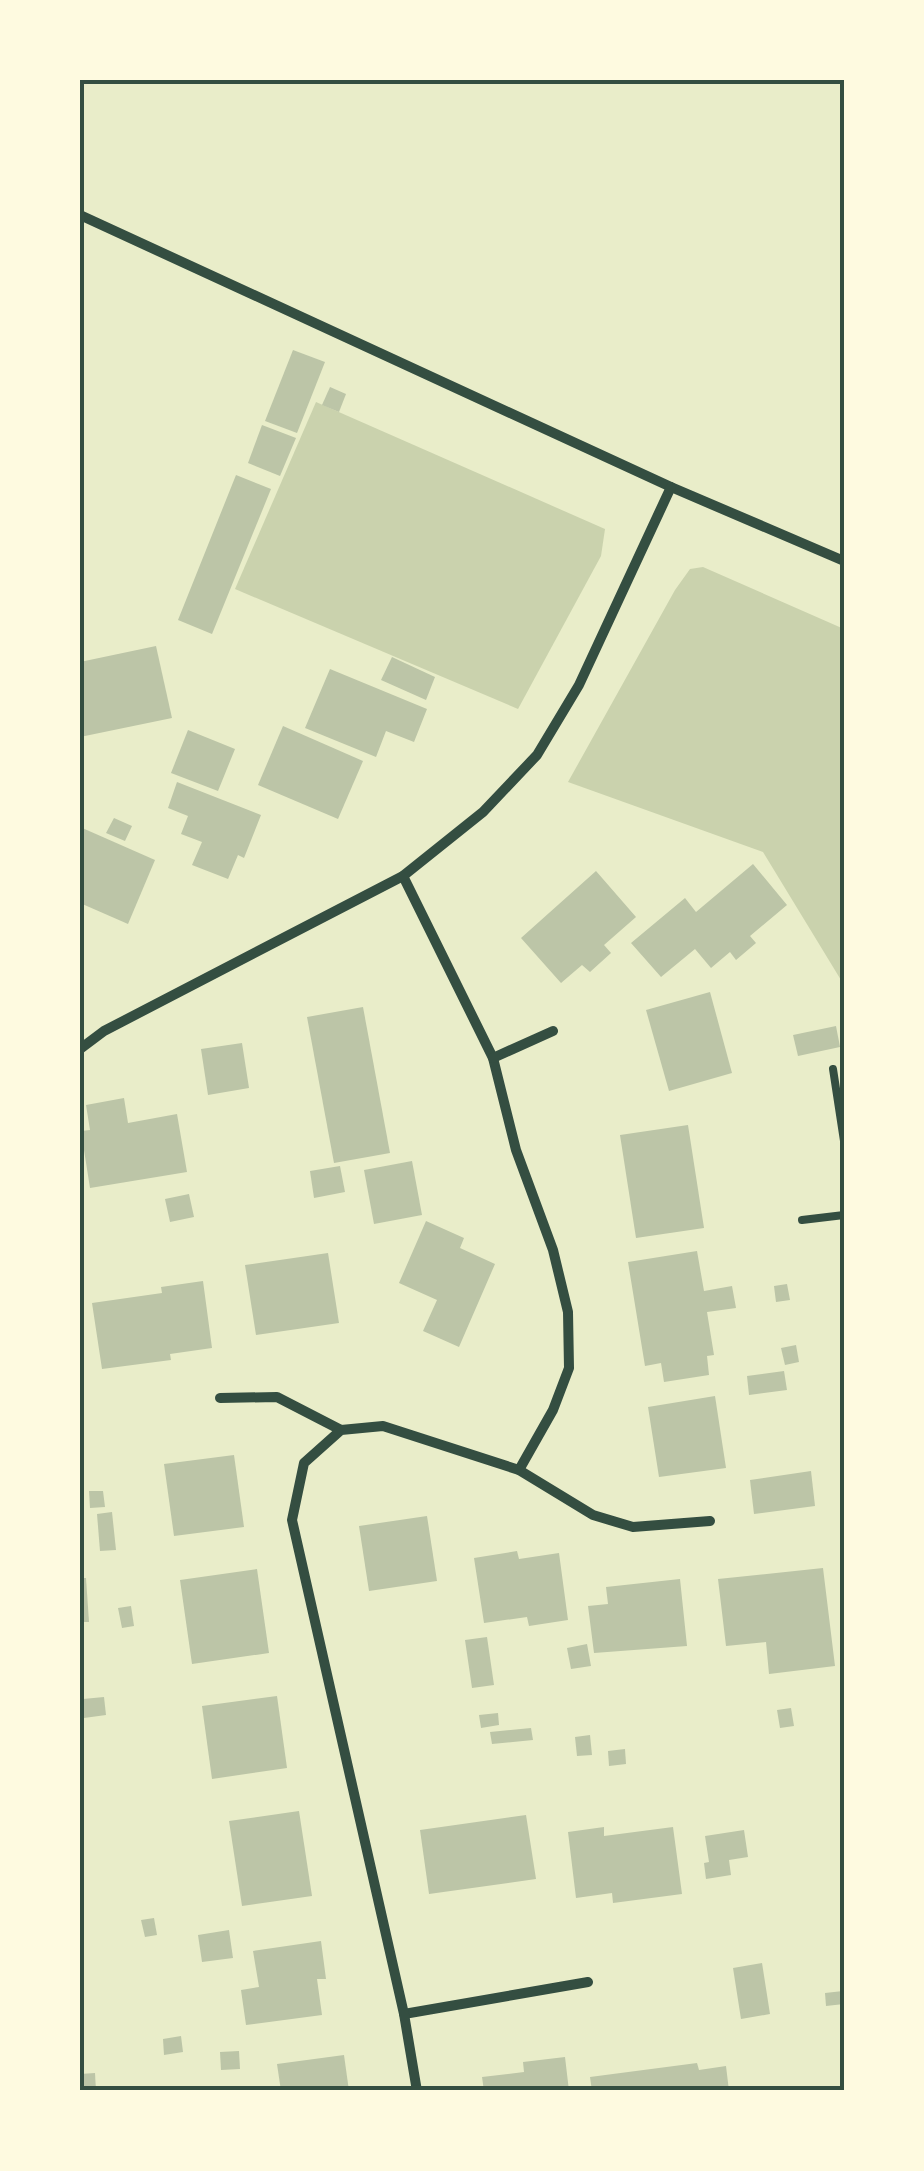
<svg xmlns="http://www.w3.org/2000/svg" width="924" height="2171" viewBox="0 0 924 2171" font-family="'Public Sans',sans-serif">
	<style>
		.green { fill: #cad2ad }
		.building { fill: #bcc5a7 }
		.lines { fill: none; stroke-linecap: round; stroke-linejoin: round }
		.service { stroke: #344e41; stroke-width: 8 }
		.minor { stroke: #344e41; stroke-width: 10 }
		.neatline { fill: none; stroke: #344e41; stroke-width: 4 }
	</style>
	<rect width="100%" height="100%" fill="#e9edc9"/>
	<g class="green">
		<polygon points="316,402 605,529 601,556 518,709 235,589"/>
		<polygon points="703,567 844,629 844,985 763,852 568,782 675,590 690,569"/>
	</g>
	<g class="building">
		<polygon points="293,350 325,362 297,433 265,421"/>
		<polygon points="330,387 346,394 339,412 322,405"/>
		<polygon points="262,425 296,438 280,476 248,463"/>
		<polygon points="236,475 271,489 212,634 178,620"/>
		<polygon points="156,646 172,718 80,737 80,662"/>
		<polygon points="392,657 435,677 426,700 381,680"/>
		<polygon points="330,669 427,709 414,742 386,731 376,757 305,728"/>
		<polygon points="283,726 363,761 338,819 258,785"/>
		<polygon points="188,730 235,749 218,791 171,773"/>
		<polygon points="177,782 261,815 244,858 238,855 228,879 192,865 202,842 181,834 188,816 168,808"/>
		<polygon points="114,818 132,826 125,841 106,833"/>
		<polygon points="80,827 155,860 128,924 80,903"/>
		<polygon points="753,864 787,905 750,936 756,943 736,960 730,952 711,968 695,949 661,977 631,943 685,898 696,912"/>
		<polygon points="596,871 636,917 604,945 611,953 590,972 582,965 561,983 521,938"/>
		<polygon points="710,992 732,1073 669,1091 646,1010"/>
		<polygon points="363,1007 390,1153 334,1163 307,1017"/>
		<polygon points="836,1026 840,1047 798,1056 793,1035"/>
		<polygon points="242,1043 249,1088 208,1095 201,1049"/>
		<polygon points="124,1098 128,1123 177,1114 187,1172 90,1188 81,1131 90,1130 86,1105"/>
		<polygon points="688,1125 704,1228 636,1238 620,1135"/>
		<polygon points="412,1161 422,1215 374,1224 364,1170"/>
		<polygon points="340,1166 345,1192 314,1198 310,1171"/>
		<polygon points="189,1194 194,1217 170,1222 165,1199"/>
		<polygon points="426,1221 464,1238 460,1248 495,1264 459,1347 423,1331 437,1300 399,1283"/>
		<polygon points="697,1251 704,1291 732,1286 736,1308 707,1312 714,1355 707,1356 709,1375 664,1382 661,1363 645,1366 628,1262"/>
		<polygon points="328,1253 339,1323 256,1335 245,1265"/>
		<polygon points="203,1281 212,1348 170,1354 171,1360 102,1369 92,1303 162,1293 161,1287"/>
		<polygon points="787,1284 790,1300 776,1302 774,1286"/>
		<polygon points="796,1345 799,1362 785,1365 781,1348"/>
		<polygon points="784,1371 787,1390 749,1395 747,1376"/>
		<polygon points="715,1396 726,1468 659,1477 648,1407"/>
		<polygon points="234,1455 244,1527 174,1536 164,1464"/>
		<polygon points="811,1471 815,1506 754,1514 750,1480"/>
		<polygon points="89,1491 103,1491 105,1507 90,1508"/>
		<polygon points="112,1512 116,1550 100,1551 97,1514"/>
		<polygon points="427,1516 437,1581 369,1591 359,1526"/>
		<polygon points="517,1551 519,1559 559,1553 568,1620 529,1626 527,1617 484,1623 474,1558"/>
		<polygon points="823,1568 835,1666 769,1674 766,1642 726,1646 718,1579"/>
		<polygon points="257,1569 269,1653 192,1664 180,1580"/>
		<polygon points="80,1578 86,1578 89,1622 80,1622"/>
		<polygon points="680,1579 687,1646 594,1653 588,1606 608,1604 606,1587"/>
		<polygon points="131,1606 134,1626 122,1628 118,1608"/>
		<polygon points="487,1637 494,1685 472,1688 465,1640"/>
		<polygon points="587,1644 591,1666 571,1669 567,1648"/>
		<polygon points="277,1696 287,1768 212,1779 202,1706"/>
		<polygon points="104,1697 106,1715 84,1718 83,1699"/>
		<polygon points="791,1708 794,1726 780,1728 777,1710"/>
		<polygon points="498,1713 499,1725 481,1728 479,1715"/>
		<polygon points="531,1728 533,1740 492,1744 490,1732"/>
		<polygon points="590,1735 592,1755 577,1756 575,1737"/>
		<polygon points="625,1749 626,1764 609,1766 608,1751"/>
		<polygon points="299,1811 312,1896 242,1906 229,1821"/>
		<polygon points="526,1815 536,1879 429,1894 420,1830"/>
		<polygon points="604,1827 604,1836 673,1827 682,1894 613,1903 612,1893 576,1898 568,1832"/>
		<polygon points="744,1830 748,1857 729,1860 731,1875 706,1879 704,1863 709,1862 705,1836"/>
		<polygon points="154,1918 157,1935 145,1937 141,1920"/>
		<polygon points="229,1930 233,1958 202,1962 198,1935"/>
		<polygon points="321,1941 326,1979 317,1979 322,2015 246,2025 241,1990 259,1987 253,1951"/>
		<polygon points="762,1963 770,2014 741,2019 733,1968"/>
		<polygon points="843,1991 844,2004 826,2006 825,1993"/>
		<polygon points="181,2036 183,2052 164,2055 163,2039"/>
		<polygon points="239,2051 240,2069 221,2070 220,2052"/>
		<polygon points="344,2055 349,2091 281,2091 277,2064"/>
		<polygon points="565,2057 569,2091 484,2091 482,2077 524,2072 523,2062"/>
		<polygon points="697,2063 699,2070 726,2066 729,2091 592,2091 590,2077"/>
		<polygon points="95,2073 96,2091 81,2091 80,2074"/>
	</g>
	<g class="lines">
		<g class="service">
			<polyline points="833,1069 844,1141"/>
			<polyline points="802,1220 844,1215"/>
		</g>
		<g class="minor">
			<polyline points="80,215 671,487 844,561"/>
			<polyline points="403,876 493,1058 516,1150 553,1250 568,1312 569,1368 553,1410 519,1470"/>
			<polyline points="80,1049 104,1031 403,876 483,812 537,755 579,685 671,487"/>
			<polyline points="493,1058 553,1031"/>
			<polyline points="220,1398 277,1397 341,1430"/>
			<polyline points="404,2014 588,1982"/>
			<polyline points="417,2091 404,2014 292,1520 304,1463 341,1430 383,1426 519,1470 593,1515 633,1527 710,1521"/>
		</g>
	</g>
	<rect width="924" height="2171" fill="none" stroke="#fefae0" stroke-width="165"/>
	<rect x="82" y="82" width="760" height="2006" class="neatline"/>
</svg>
